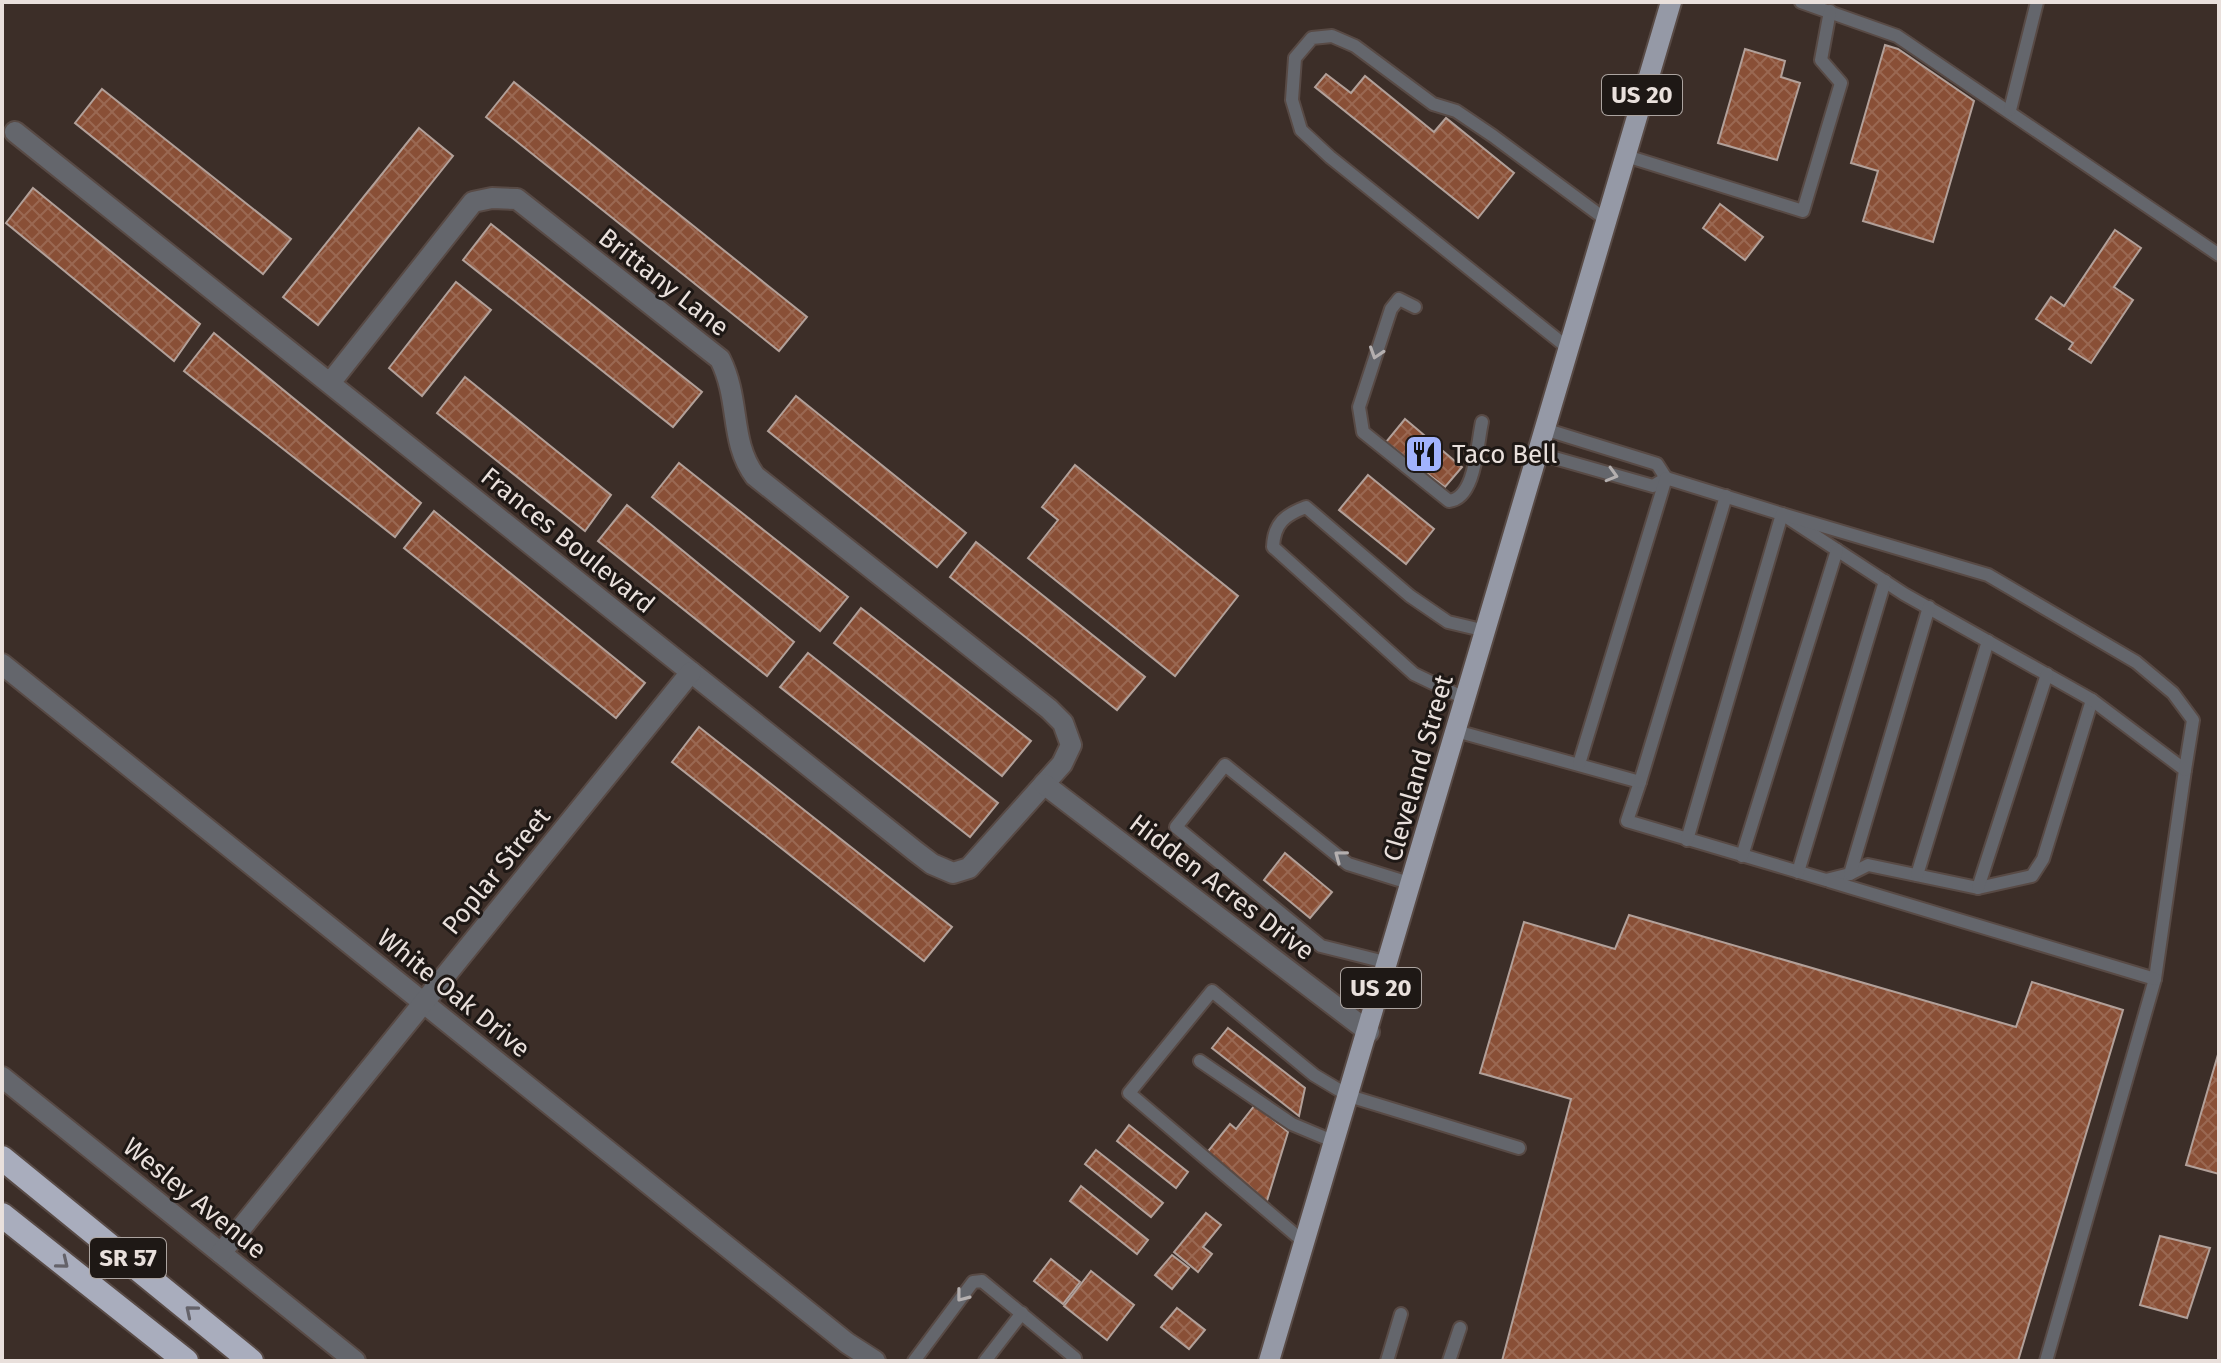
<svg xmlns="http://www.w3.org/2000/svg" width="2221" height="1363" viewBox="0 0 2221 1363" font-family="'Fira Sans',sans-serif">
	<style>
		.building { fill: url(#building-cross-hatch); stroke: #b2a099; stroke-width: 2 }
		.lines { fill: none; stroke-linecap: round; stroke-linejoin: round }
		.lane-casing { stroke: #584a45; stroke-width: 16 }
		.street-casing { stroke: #584a45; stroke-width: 24 }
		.primary-casing { stroke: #584a45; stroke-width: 24 }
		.highway-casing { stroke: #584a45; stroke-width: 28 }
		.lane { stroke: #64666c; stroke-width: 12 }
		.street { stroke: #64666c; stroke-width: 20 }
		.primary { stroke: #9599a6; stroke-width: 20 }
		.highway { stroke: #a9adbd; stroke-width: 24 }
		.oneway { stroke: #b4afaf }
		.oneway2 { stroke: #646269 }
		.labels { text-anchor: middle; stroke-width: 6; stroke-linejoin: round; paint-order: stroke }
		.shield { fill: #1e1815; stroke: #aca4a0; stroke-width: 2 }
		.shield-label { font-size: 24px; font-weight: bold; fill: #e9e0dc }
		.street-label { font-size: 26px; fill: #e9e0dc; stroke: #1e1815 }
		.poi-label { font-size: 26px; fill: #e9e0dc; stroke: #1e1815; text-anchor: start }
	</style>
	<defs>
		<pattern id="building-cross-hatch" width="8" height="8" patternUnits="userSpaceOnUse" patternTransform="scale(2)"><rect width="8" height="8" fill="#894f36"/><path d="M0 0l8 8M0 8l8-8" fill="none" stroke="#9a6852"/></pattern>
	</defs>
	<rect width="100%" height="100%" fill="#3c2e28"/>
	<g class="building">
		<polygon points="1885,45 1898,49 1974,101 1933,242 1863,221 1878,171 1851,163"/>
		<polygon points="1745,49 1785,61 1781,77 1800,83 1777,160 1718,143"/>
		<polygon points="1326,74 1351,93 1365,76 1434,132 1446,118 1514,173 1478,218 1315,87"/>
		<polygon points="514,82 807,317 779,351 486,117"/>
		<polygon points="102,89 291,239 263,274 75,123"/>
		<polygon points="419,128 453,156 318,325 283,297"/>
		<polygon points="33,188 200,324 174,361 6,223"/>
		<polygon points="1720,204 1763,237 1745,260 1703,228"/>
		<polygon points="491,224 702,392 673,427 463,260"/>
		<polygon points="2115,230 2141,248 2114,287 2133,300 2091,363 2069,349 2073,343 2036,319 2051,297 2064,306"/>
		<polygon points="456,282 491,310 422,396 389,368"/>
		<polygon points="214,333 421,503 395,537 184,371"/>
		<polygon points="465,377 611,495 585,531 437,413"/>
		<polygon points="796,396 966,533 937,567 768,431"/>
		<polygon points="1405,419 1462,467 1445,487 1386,442"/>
		<polygon points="679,463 848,597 820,631 652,497"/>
		<polygon points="1075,465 1238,596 1175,676 1028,558 1058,520 1042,507"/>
		<polygon points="1368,475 1434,529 1406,564 1339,510"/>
		<polygon points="627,505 794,642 767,676 598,541"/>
		<polygon points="434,511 645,683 616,718 404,548"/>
		<polygon points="976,542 1145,677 1117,710 950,577"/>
		<polygon points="861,608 1031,741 1002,776 834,643"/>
		<polygon points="808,653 998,803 970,837 780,687"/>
		<polygon points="699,727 952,927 924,961 672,762"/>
		<polygon points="1285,853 1332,892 1310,918 1264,880"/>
		<polygon points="1629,915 2016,1027 2032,982 2123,1010 2018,1361 1502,1361 1571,1099 1480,1073 1524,922 1615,949"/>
		<polygon points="1228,1028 1305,1088 1299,1116 1212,1048"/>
		<polygon points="2219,1051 2219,1174 2186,1165"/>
		<polygon points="1255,1105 1288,1132 1266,1204 1205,1155 1230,1124 1236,1129"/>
		<polygon points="1129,1125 1188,1172 1176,1188 1117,1141"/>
		<polygon points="1096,1150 1163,1203 1151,1217 1085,1164"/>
		<polygon points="1081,1186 1148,1240 1137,1254 1070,1201"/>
		<polygon points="1206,1213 1221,1225 1203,1247 1212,1254 1198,1272 1174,1252"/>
		<polygon points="2160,1236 2210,1248 2187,1318 2140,1305"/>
		<polygon points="1172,1255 1189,1268 1172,1289 1155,1275"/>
		<polygon points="1051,1259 1080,1282 1063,1304 1034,1281"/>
		<polygon points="1091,1271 1134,1305 1107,1340 1064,1306"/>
		<polygon points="1177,1308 1205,1330 1189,1349 1161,1327"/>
	</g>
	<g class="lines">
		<g class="lane-casing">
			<g id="lane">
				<polyline points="1801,2 1897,36 2219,255"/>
				<polyline points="2010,110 2037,2"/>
				<polyline points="1623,155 1803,211 1841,83 1821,60 1830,11"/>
				<path d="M 1415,307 L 1399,299 L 1391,309 L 1359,407 L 1363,432 L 1449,501 C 1476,498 1477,443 1482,422"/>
				<polyline points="1568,348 1330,157 1301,130 1292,100 1295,58 1312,38 1332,36 1355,46 1433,104 1456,111 1493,136 1605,219"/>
				<polyline points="1537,453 1653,486 1666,478 1657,464 1544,429"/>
				<path d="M 1466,699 L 1414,674 L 1273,547 C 1274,523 1285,515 1306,507 L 1410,596 L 1448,622 L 1486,631"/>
				<polyline points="1456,731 1640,782 1627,821 1826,880 1850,874 1868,865 1978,888 2032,876 2043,859 2092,700"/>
				<polyline points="1579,764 1666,478 1782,514 1904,594 2092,700 2185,770 2155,979 2046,1361"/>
				<polyline points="1640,782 1726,496"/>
				<polyline points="1687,840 1782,514 1988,575 2136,662 2173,693 2193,720 2185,770"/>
				<polyline points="1742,856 1837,550"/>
				<polyline points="1798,872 1885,581"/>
				<polyline points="1850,874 1929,607"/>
				<polyline points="1917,875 1988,641"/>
				<polyline points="1829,881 2155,979"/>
				<polyline points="1978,888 2047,674"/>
				<polyline points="1389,963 1321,946 1176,827 1225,765 1348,864 1412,884"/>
				<polyline points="1200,1061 1292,1124 1335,1142"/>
				<polyline points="1305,1243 1129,1093 1212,991 1314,1075 1349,1096 1519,1148"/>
				<polyline points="914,1361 973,1282 982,1281 1075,1358 1072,1361"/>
				<polyline points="985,1361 1022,1313"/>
				<polyline points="1387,1361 1401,1314"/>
				<polyline points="1449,1361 1460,1328"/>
			</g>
		</g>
		<g class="street-casing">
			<g id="street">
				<path d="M 15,132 L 915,851 L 932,864 L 953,873 L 969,868 L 1062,764 L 1071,745 L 1063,723 L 1049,709 L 755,476 C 729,441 741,401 720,359 L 517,199 L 492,198 L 473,202 L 330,383"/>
				<polyline points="2,664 847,1343 875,1361"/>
				<polyline points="1044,784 1369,1032"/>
				<polyline points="2,1077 355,1361"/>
				<polyline points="221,1253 691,672"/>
			</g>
		</g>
		<g class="primary-casing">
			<polyline id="primary" points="1269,1361 1671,2"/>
		</g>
		<g class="highway-casing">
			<g id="highway">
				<polyline points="2,1158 251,1361"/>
				<polyline points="2,1215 186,1361"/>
			</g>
		</g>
		<use href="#lane" class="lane"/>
		<use href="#street" class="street"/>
		<use href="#primary" class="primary"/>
		<use href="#highway" class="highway"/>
	</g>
	<defs><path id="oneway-chevron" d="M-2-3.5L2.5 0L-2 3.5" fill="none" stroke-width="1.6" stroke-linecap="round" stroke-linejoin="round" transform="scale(2)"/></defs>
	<g class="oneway">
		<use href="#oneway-chevron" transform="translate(1376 353) rotate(108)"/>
		<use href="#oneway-chevron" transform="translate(1612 475) rotate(16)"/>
		<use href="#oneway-chevron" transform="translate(1340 856) rotate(-143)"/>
		<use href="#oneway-chevron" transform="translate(962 1296) rotate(128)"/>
	</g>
	<g class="oneway2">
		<use href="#oneway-chevron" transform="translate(63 1263) rotate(39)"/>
		<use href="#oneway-chevron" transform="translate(191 1311) rotate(-140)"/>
	</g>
	<defs>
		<g id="restaurant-square" transform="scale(2)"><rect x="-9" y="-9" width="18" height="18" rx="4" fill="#a1b3fd" stroke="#1e1815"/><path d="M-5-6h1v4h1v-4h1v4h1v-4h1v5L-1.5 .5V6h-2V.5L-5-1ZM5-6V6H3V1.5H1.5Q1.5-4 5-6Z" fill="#111"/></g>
	</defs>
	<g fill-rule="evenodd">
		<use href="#restaurant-square" x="1424" y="454"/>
	</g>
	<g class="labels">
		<g class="shield">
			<rect x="1602" y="75" width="80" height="40" rx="6"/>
			<rect x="1341" y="968" width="80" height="40" rx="6"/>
			<rect x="90" y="1238" width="76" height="40" rx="6"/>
		</g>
		<g class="shield-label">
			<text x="1642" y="103">US 20</text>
			<text x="1381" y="996">US 20</text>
			<text x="128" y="1266">SR 57</text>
		</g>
		<g class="street-label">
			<text transform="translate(664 282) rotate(38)" y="9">Brittany Lane</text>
			<text transform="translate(568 540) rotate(39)" y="9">Frances Boulevard</text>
			<text transform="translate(1418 768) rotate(-74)" y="9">Cleveland Street</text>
			<text transform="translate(496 871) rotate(-51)" y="9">Poplar Street</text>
			<text transform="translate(1222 887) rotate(37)" y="9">Hidden Acres Drive</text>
			<text transform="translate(454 993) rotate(39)" y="9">White Oak Drive</text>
			<text transform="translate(195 1198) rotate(39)" y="9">Wesley Avenue</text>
		</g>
		<g class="poi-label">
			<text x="1452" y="463">Taco Bell</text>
		</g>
	</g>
	<rect width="2221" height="1363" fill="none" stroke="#e9e0dc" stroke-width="8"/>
</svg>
